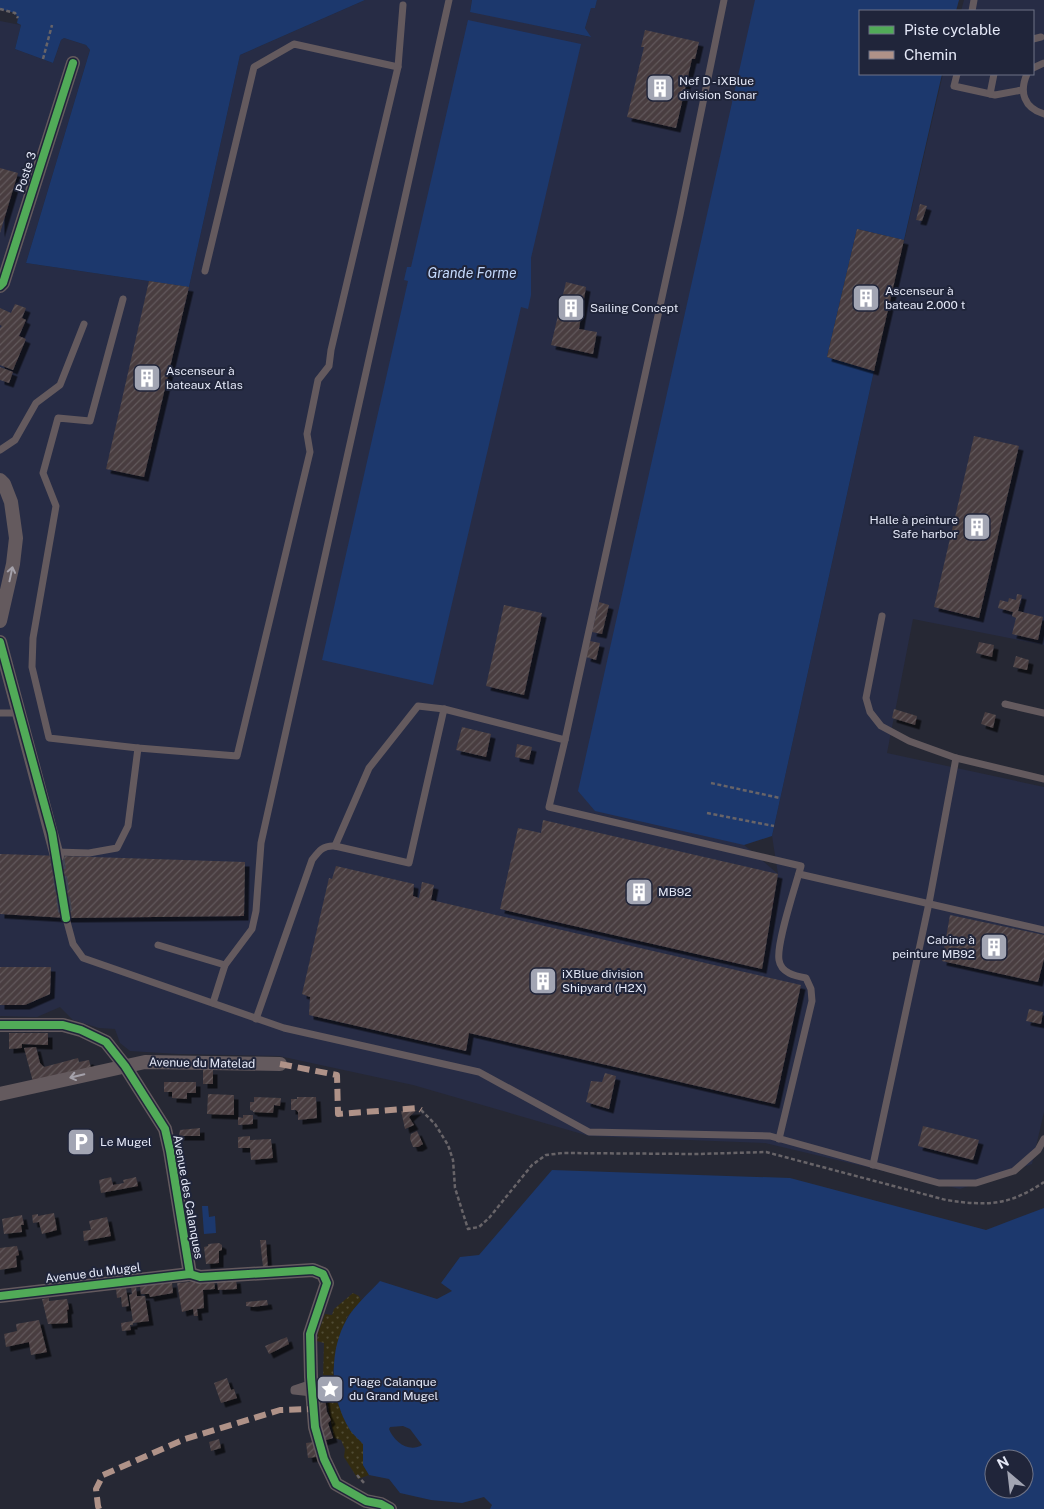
<svg xmlns="http://www.w3.org/2000/svg" width="1044" height="1509" viewBox="0 0 1044 1509" font-family="'Public Sans',sans-serif">
	<style>
		.built { fill: #272c45 }
		.sand { fill: url(#sand-dots) }
		.water { fill: #1c386d; fill-rule: evenodd }
		.building { fill: url(#building-hatch); filter: url(#shadow) }
		.lines { fill: none; stroke-linecap: round; stroke-linejoin: round }
		.street-tunnel { stroke: #424551; stroke-width: 14; stroke-dasharray: 14 7; stroke-linecap: butt }
		.path { stroke: #686468; stroke-width: 2.5; stroke-dasharray: 4 2.5; stroke-linecap: butt }
		.lane { stroke: #645a5e; stroke-width: 7 }
		.street { stroke: #645a5e; stroke-width: 14 }
		.quiet { stroke: #af9288; stroke-width: 6; stroke-dasharray: 12 6; stroke-linecap: butt }
		.cycleway-casing { stroke: #20253a; stroke-width: 11 }
		.cycleway { stroke: #51ab58; stroke-width: 8 }
		.oneway { stroke: #a4a1aa }
		.labels { text-anchor: middle; stroke-width: 4; stroke-linejoin: round; paint-order: stroke }
		.poi-label { font-size: 12px; fill: #e4e8f7; stroke: #20253a; text-anchor: start }
		.street-label { font-size: 12px; fill: #e4e8f7; stroke: #20253a }
		.water-label { font-size: 14px; font-style: italic; fill: #c3d8fb; stroke: #20253a }
	</style>
	<defs>
		<pattern id="sand-dots" width="8" height="8" patternUnits="userSpaceOnUse" patternTransform="scale(1.25)"><rect width="8" height="8" fill="#332c11"/><path d="M2 2h.1M6 6h.1" fill="none" stroke="#504b34" stroke-width="1.8" stroke-linecap="round"/></pattern>
		<pattern id="building-hatch" width="6" height="6" patternUnits="userSpaceOnUse" patternTransform="scale(1.25)"><rect width="6" height="6" fill="#483d3f"/><path d="M-1 1l2-2M0 6l6-6M5 7l2-2" fill="none" stroke="#62595c"/></pattern>
		<filter id="shadow"><feDropShadow dx="4.5" dy="4.5" stdDeviation="0" flood-color="#0009"/></filter>
	</defs>
	<rect width="100%" height="100%" fill="#262834"/>
	<polygon class="built" points="365,0 472,0 470,11 590,37 585,28 591,8 595,8 597,0 760,0 707,813 778,874 772,836 874,371 943,74 1033,74 1033,11 961,11 964,0 1044,0 1044,645 913,619 887,753 1044,787 1044,1112 1032,1164 960,1189 765,1143 589,1136 413,1085 279,1056 178,1054 130,1051 120,1043 115,1029 99,1028 73,1020 60,1007 37,1017 0,1016 0,21 21,25 15,49 53,63 61,40 64,38 86,45 90,50 26,263 189,287 240,55"/>
	<polygon class="sand" points="353,1293 359,1296 361,1301 347,1317 333,1370 336,1400 350,1430 363,1444 363,1465 369,1475 358,1479 344,1457 345,1449 341,1440 334,1438 323,1379 324,1343 317,1341 318,1333 325,1314 332,1315 334,1309"/>
	<g class="water">
		<polygon points="0,0 365,0 240,55 189,287 26,263 90,50 86,45 64,38 61,40 53,63 15,49 21,25 17,23 18,18 15,13 0,9"/>
		<polygon points="472,0 597,0 595,8 591,8 585,28 591,37 470,12"/>
		<polygon points="755,0 959,0 956,11 860,11 860,74 942,74 904,240 857,229 827,357 874,371 772,836 744,845 595,811 578,791"/>
		<polygon points="468,20 581,44 531,258 531,295 528,309 521,307 433,685 322,660 408,281 404,280 407,267 411,267"/>
		<path d="M 552,1170 L 790,1178 L 986,1230 L 1044,1208 L 1044,1509 L 490,1509 L 492,1505 L 484,1497 L 462,1503 L 431,1500 L 400,1493 L 389,1479 L 369,1475 L 363,1465 L 363,1444 C 359,1439 353,1435 350,1430 C 330,1399 328,1351 347,1319 C 355,1305 369,1293 380,1281 L 437,1299 L 452,1291 L 441,1283 L 460,1257 L 479,1255 ZM 403,1426 L 410,1429 L 422,1445 C 409,1453 394,1442 389,1429 L 390,1427 ZM 994,1459 L 1024,1459 L 1024,1489 L 994,1489 Z"/>
		<polygon points="202,1206 208,1206 209,1217 215,1216 216,1233 204,1234"/>
	</g>
	<g class="building">
		<polygon points="645,30 699,42 695,59 692,59 676,128 627,117 644,47 641,47"/>
		<polygon points="0,168 18,173 0,233"/>
		<polygon points="920,204 927,206 922,221 916,220"/>
		<polygon points="857,229 904,240 874,371 827,357"/>
		<polygon points="149,281 189,287 144,477 106,469"/>
		<polygon points="566,282 586,287 579,329 597,332 593,354 551,345"/>
		<polygon points="15,304 26,308 22,318 26,320 19,336 26,339 13,370 0,365 0,328 2,326 0,325 0,308 11,313"/>
		<polygon points="0,367 13,372 9,383 0,380"/>
		<polygon points="974,436 1019,446 979,618 934,607"/>
		<polygon points="1017,594 1022,595 1018,611 1043,617 1038,640 1012,634 1016,618 1012,616 1013,612 998,608 1000,600 1008,602 1009,598 1016,600"/>
		<polygon points="599,602 609,605 602,634 592,632"/>
		<polygon points="504,605 542,613 524,695 486,686"/>
		<polygon points="590,641 600,643 596,660 586,657"/>
		<polygon points="979,642 994,645 992,657 976,653"/>
		<polygon points="1016,656 1029,660 1027,670 1013,667"/>
		<polygon points="894,709 917,716 915,725 892,718"/>
		<polygon points="985,712 996,715 993,728 981,724"/>
		<polygon points="462,727 491,734 486,757 456,750"/>
		<polygon points="517,744 532,747 529,760 515,757"/>
		<polygon points="543,820 778,874 762,969 500,909 518,828 541,833"/>
		<polygon points="0,854 245,862 244,916 66,918 0,914"/>
		<polygon points="336,866 414,884 413,896 419,898 422,882 434,885 431,900 801,985 775,1104 469,1033 466,1051 309,1015 310,997 302,994 329,878 332,879"/>
		<polygon points="950,915 1044,935 1044,959 1038,982 942,961"/>
		<polygon points="0,967 51,967 50,994 25,1005 0,1005"/>
		<polygon points="1029,1009 1043,1012 1041,1024 1026,1021"/>
		<polygon points="9,1033 48,1033 48,1045 22,1044 22,1048 9,1049"/>
		<polygon points="36,1047 40,1063 44,1067 78,1058 79,1062 89,1060 91,1068 33,1082 24,1048"/>
		<rect x="203" y="1070" width="10" height="14"/>
		<polygon points="605,1073 616,1076 609,1109 586,1102 591,1081 602,1082"/>
		<polygon points="164,1082 196,1082 196,1093 187,1093 187,1099 172,1098 172,1092 164,1092"/>
		<polygon points="208,1094 234,1095 234,1115 207,1114"/>
		<polygon points="254,1097 281,1098 280,1106 274,1105 273,1113 253,1112 253,1111 250,1110 250,1102 254,1102"/>
		<polygon points="297,1097 316,1097 317,1118 298,1120 298,1112 296,1110 291,1110 291,1099 297,1099"/>
		<polygon points="417,1110 409,1117 414,1125 405,1129 401,1111"/>
		<polygon points="243,1115 253,1115 253,1124 238,1125 238,1117 243,1118"/>
		<polygon points="923,1126 979,1140 973,1160 918,1146"/>
		<polygon points="200,1128 200,1136 179,1136 180,1130"/>
		<polygon points="417,1131 423,1144 418,1147 413,1147 410,1139 411,1134"/>
		<polygon points="250,1136 250,1140 271,1139 273,1158 251,1160 250,1148 238,1148 238,1137"/>
		<polygon points="111,1177 113,1185 124,1183 123,1180 136,1177 138,1186 101,1193 99,1180"/>
		<polygon points="54,1213 57,1230 42,1234 39,1222 33,1223 32,1215 38,1214 38,1216"/>
		<polygon points="22,1215 24,1225 21,1225 22,1232 4,1234 2,1219"/>
		<polygon points="107,1217 111,1236 84,1241 83,1231 91,1230 89,1221"/>
		<polygon points="260,1240 266,1240 268,1271 263,1267"/>
		<polygon points="219,1243 222,1245 222,1250 219,1251 219,1263 206,1264 204,1247 208,1246 208,1244"/>
		<polygon points="17,1246 19,1255 16,1256 17,1267 0,1270 0,1248"/>
		<polygon points="236,1279 237,1289 218,1290 217,1280"/>
		<polygon points="214,1280 215,1289 203,1290 204,1308 197,1309 198,1316 194,1316 193,1309 182,1312 177,1283"/>
		<polygon points="172,1283 173,1293 150,1297 149,1294 141,1294 140,1286"/>
		<polygon points="136,1286 137,1296 145,1296 149,1321 133,1323 129,1295 132,1294 131,1287"/>
		<polygon points="126,1288 129,1306 122,1307 121,1297 117,1298 116,1289"/>
		<polygon points="49,1298 49,1301 67,1299 69,1309 67,1310 68,1323 48,1324 42,1299"/>
		<polygon points="267,1300 268,1305 253,1307 246,1306 246,1302"/>
		<polygon points="39,1320 47,1352 31,1355 29,1342 6,1347 4,1334 17,1331 16,1324"/>
		<polygon points="133,1321 133,1325 130,1325 131,1330 122,1331 121,1323"/>
		<polygon points="287,1337 289,1344 269,1354 265,1346"/>
		<polygon points="227,1378 231,1390 234,1389 237,1398 221,1403 214,1383"/>
		<polygon points="324,1391 327,1412 331,1420 328,1423 333,1438 323,1441 314,1393"/>
		<polygon points="219,1439 221,1448 211,1451 209,1442"/>
		<polygon points="313,1442 316,1457 308,1458 306,1443"/>
	</g>
	<g class="lines">
		<polyline class="street-tunnel" points="57,856 66,918"/>
		<g class="path">
			<polyline points="0,9 15,13 18,18"/>
			<polyline points="43,59 52,25"/>
			<polyline points="711,783 780,798"/>
			<polyline points="707,813 774,826"/>
			<path d="M 421,1110 L 435,1124 L 448,1145 L 453,1160 L 455,1188 L 468,1229 L 479,1227 L 489,1218 L 532,1165 L 546,1155 L 563,1153 L 697,1154 L 766,1152 L 946,1200 C 987,1206 1009,1206 1044,1182"/>
			<polyline points="357,1475 365,1484"/>
		</g>
		<g class="lane">
			<polyline points="972,11 974,0"/>
			<polyline points="1033,39 1041,37"/>
			<polyline points="1033,68 1044,63"/>
			<polyline points="957,74 954,86 995,95 1022,90"/>
			<path d="M 1027,74 C 1019,92 1024,108 1044,114"/>
			<polyline points="990,94 994,74"/>
			<polyline points="205,271 254,67 294,44 398,67"/>
			<polyline points="123,299 90,421 58,418 43,473 56,506 33,638 32,667 49,738 138,748 237,756 310,452 307,434 318,380 329,366 331,350 398,67 403,5"/>
			<polyline points="0,450 15,440 36,403 60,385 84,324"/>
			<polyline points="882,616 866,698 870,712 881,726 909,741 956,758 1044,779"/>
			<polyline points="1005,704 1044,713"/>
			<polyline points="0,713 20,713"/>
			<path d="M 565,740 L 549,807 L 801,866 C 796,885 776,943 779,960 C 781,973 795,976 806,978 L 811,989 L 812,1001 L 779,1139"/>
			<polyline points="335,846 369,768 418,706 444,709"/>
			<polyline points="56,852 89,853 117,848 128,826 138,748"/>
			<polyline points="799,874 1044,930"/>
			<polyline points="66,918 73,944 83,958 284,1028 479,1072 589,1132 770,1136 939,1183 976,1183 1014,1171 1038,1150 1044,1139"/>
			<polyline points="158,945 225,965"/>
			<polyline points="213,1003 225,965 252,929 256,911 261,843 449,0"/>
			<path d="M 256,1019 L 312,860 C 319,851 323,845 335,846 L 409,863 L 444,709 L 565,740 L 680,215 L 724,0"/>
			<polyline points="873,1165 929,903 956,758"/>
			<polyline points="315,1384 324,1386"/>
			<polyline points="306,1385 294,1389 294,1391 312,1393"/>
		</g>
		<g class="street">
			<polyline points="0,286 3,283 73,63"/>
			<polyline points="0,480 4,484 11,502 16,538 13,564 0,621"/>
			<polyline points="0,642 57,856"/>
			<polyline points="0,1025 63,1025 81,1030 106,1042 125,1066 165,1129 170,1151 190,1274"/>
			<polyline points="0,1094 145,1062 280,1064"/>
			<polyline points="0,1296 190,1274 200,1277 313,1270 323,1274 327,1283 310,1334 311,1377 315,1427 324,1459 336,1484 366,1501 381,1504 390,1509"/>
		</g>
		<g class="quiet">
			<polyline points="280,1064 337,1075 338,1114 418,1108 421,1110"/>
			<polyline points="99,1509 98,1506 96,1489 103,1475 185,1439 280,1410 313,1409"/>
		</g>
		<g class="cycleway-casing">
			<g id="cycleway">
				<polyline points="0,286 3,283 73,63"/>
				<polyline points="0,642 52,833 66,918"/>
				<polyline points="0,1025 63,1025 81,1030 106,1042 125,1066 165,1129 170,1151 190,1274"/>
				<polyline points="0,1296 190,1274 200,1277 313,1270 323,1274 327,1283 310,1334 311,1377 315,1427 324,1459 336,1484 366,1501 381,1504 390,1509"/>
			</g>
		</g>
		<use href="#cycleway" class="cycleway"/>
	</g>
	<defs><path id="oneway-shaft" d="M-6 0H5M1.5-3L5.5 0L1.5 3" fill="none" stroke-width="1.6" stroke-linecap="round" stroke-linejoin="round" transform="scale(1.25)"/></defs>
	<g class="oneway">
		<use href="#oneway-shaft" transform="translate(11 574) rotate(-78)"/>
		<use href="#oneway-shaft" transform="translate(77 1076) rotate(167)"/>
	</g>
	<defs>
		<g id="building-square" transform="scale(1.4375)"><rect x="-9" y="-9" width="18" height="18" rx="4" fill="#a2a5b3" stroke="#20253a"/><path d="M-4-6H4V6H1V3H-1V6H-4ZM-2.5-4.3h1.7v1.8h-1.7ZM.8-4.3h1.7v1.8H.8ZM-2.5-1h1.7V.8h-1.7ZM.8-1h1.7V.8H.8Z" fill="#fff"/></g>
		<g id="parking-square" transform="scale(1.4375)"><rect x="-9" y="-9" width="18" height="18" rx="4" fill="#a2a5b3" stroke="#20253a"/><path d="M-3.5-5.5H1a3.5 3.5 0 0 1 0 7H-1V5.5H-3.5ZM-1-3.4V-.6H.8a1.4 1.4 0 0 0 0-2.8Z" fill="#fff"/></g>
		<g id="sight-square" transform="scale(1.4375)"><rect x="-9" y="-9" width="18" height="18" rx="4" fill="#a2a5b3" stroke="#20253a"/><path d="M0-6L1.8-2.2L6-1.7L2.9 1.2L3.7 5.4L0 3.3L-3.7 5.4L-2.9 1.2L-6-1.7L-1.8-2.2Z" fill="#fff"/></g>
	</defs>
	<g fill-rule="evenodd">
		<use href="#building-square" x="660" y="88"/>
		<use href="#building-square" x="866" y="298"/>
		<use href="#building-square" x="571" y="308"/>
		<use href="#building-square" x="147" y="378"/>
		<use href="#building-square" x="977" y="527"/>
		<use href="#building-square" x="639" y="892"/>
		<use href="#building-square" x="994" y="947"/>
		<use href="#building-square" x="543" y="981"/>
		<use href="#parking-square" x="81" y="1142"/>
		<use href="#sight-square" x="330" y="1389"/>
	</g>
	<g class="labels">
		<g class="poi-label">
			<text x="679" y="85">Nef D - iXBlue<tspan x="679" dy="14">division Sonar</tspan></text>
			<text x="885" y="295">Ascenseur à<tspan x="885" dy="14">bateau 2.000 t</tspan></text>
			<text x="590" y="312">Sailing Concept</text>
			<text x="166" y="375">Ascenseur à<tspan x="166" dy="14">bateaux Atlas</tspan></text>
			<text x="958" y="524" text-anchor="end">Halle à peinture<tspan x="958" dy="14">Safe harbor</tspan></text>
			<text x="658" y="896">MB92</text>
			<text x="975" y="944" text-anchor="end">Cabine à<tspan x="975" dy="14">peinture MB92</tspan></text>
			<text x="562" y="978">iXBlue division<tspan x="562" dy="14">Shipyard (H2X)</tspan></text>
			<text x="100" y="1146">Le Mugel</text>
			<text x="349" y="1386">Plage Calanque<tspan x="349" dy="14">du Grand Mugel</tspan></text>
		</g>
		<g class="street-label">
			<text transform="translate(26 172) rotate(-72)" y="4">Poste 3</text>
			<text transform="translate(202 1063) rotate(1)" y="4">Avenue du Matelad</text>
			<text transform="translate(188 1197) rotate(80)" y="4">Avenue des Calanques</text>
			<text transform="translate(93 1273) rotate(-7)" y="4">Avenue du Mugel</text>
		</g>
		<g class="water-label">
			<text x="472" y="278">Grande Forme</text>
		</g>
	</g>
	<rect x="859" y="10" width="175" height="65" fill="#20253a" stroke="#6e7386"/>
	<rect x="869" y="26" width="25" height="8" fill="#51ab58" stroke="#6e7386"/>
	<text x="904" y="35" font-size="15" fill="#e4e8f7">Piste cyclable</text>
	<rect x="869" y="51" width="25" height="8" fill="#af9288" stroke="#6e7386"/>
	<text x="904" y="60" font-size="15" fill="#e4e8f7">Chemin</text>
	<g transform="translate(1009 1474) rotate(332)"><circle r="24" fill="#20253a" stroke="#6e7386"/>
	<path d="M0-4L9 19L0 12L-9 19Z" fill="#a2a5b3"/>
	<text y="-8" font-size="14" font-weight="bold" text-anchor="middle" fill="#e4e8f7">N</text>
	</g>
</svg>
